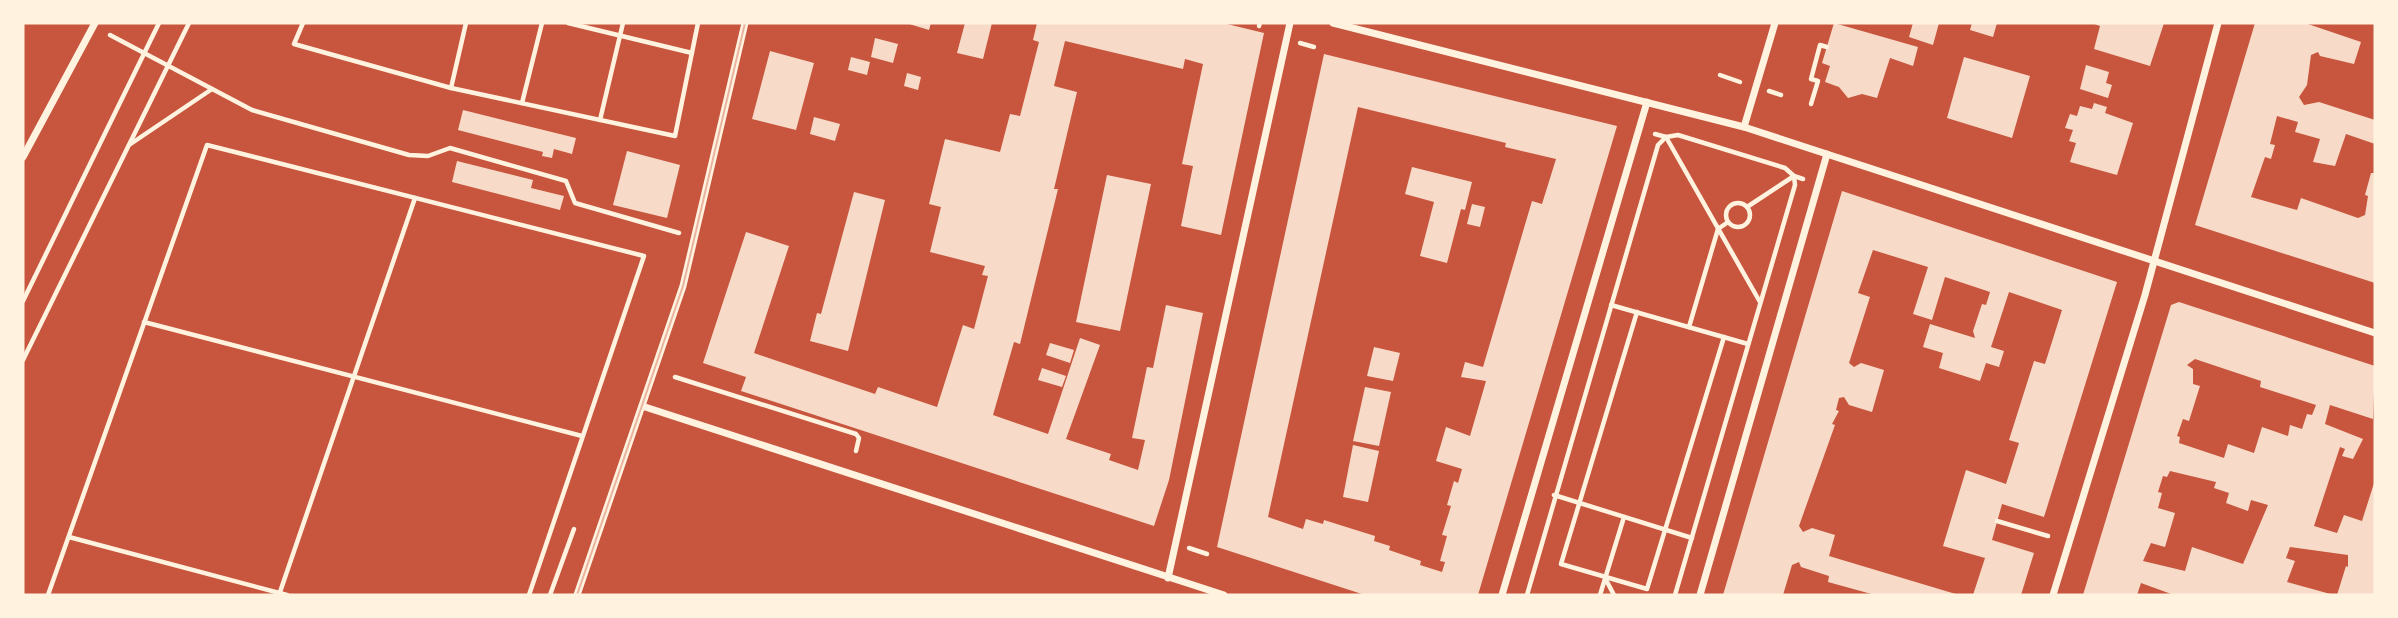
<svg xmlns="http://www.w3.org/2000/svg" width="2398" height="618" viewBox="0 0 2398 618" font-family="'Fira Sans Condensed',sans-serif">
	<style>
		.building { fill: #f7dbc8; fill-rule: evenodd }
		.lines { fill: none; stroke-linecap: round; stroke-linejoin: round }
		.path { stroke: #fff3e0; stroke-width: 4.5 }
		.minor { stroke: #fff3e0; stroke-width: 7 }
		.tram { stroke: #e9b49f; stroke-width: 2 }
	</style>
	<rect width="100%" height="100%" fill="#c8553d"/>
	<g class="building">
		<polygon points="906,23 931,23 929,30"/>
		<polygon points="965,23 992,23 983,59 957,53"/>
		<polygon points="1037,23 1223,23 1264,33 1221,235 1181,226 1193,166 1182,164 1203,64 1185,59 1183,69 1065,41 1054,86 1077,92 1054,189 1058,189 1020,344 1014,342 993,415 1048,434 1080,338 1100,345 1066,439 1111,454 1109,460 1138,470 1145,440 1132,438 1147,367 1153,368 1166,305 1203,313 1169,480 1154,526 741,391 746,377 703,363 746,232 789,246 754,353 875,394 878,387 937,407 963,325 974,329 988,276 982,275 985,266 930,252 941,207 929,204 945,139 1000,152 1010,114 1020,116 1039,42 1033,40"/>
		<polygon points="1834,23 1918,47 1913,66 1890,58 1877,98 1862,94 1848,98 1839,87 1825,82 1830,66 1822,63"/>
		<polygon points="1913,23 1939,23 1933,45 1909,37"/>
		<polygon points="1972,23 1997,23 1993,37 1970,30"/>
		<polygon points="2092,23 2164,23 2150,66 2094,49 2100,26"/>
		<polygon points="2255,23 2305,23 2361,42 2354,64 2320,56 2318,52 2311,55 2307,85 2299,97 2304,105 2319,102 2375,120 2375,144 2346,134 2335,166 2313,162 2320,139 2295,132 2298,122 2277,116 2270,144 2275,145 2271,159 2265,157 2251,197 2297,210 2301,198 2358,218 2365,215 2368,196 2365,195 2371,173 2375,173 2375,283 2195,225"/>
		<polygon points="875,38 898,44 893,63 871,57"/>
		<polygon points="770,51 814,63 796,130 752,119"/>
		<path d="M 1324,54 L 1617,126 L 1478,595 L 1365,595 L 1217,547 ZM 1358,107 L 1506,143 L 1505,147 L 1556,159 L 1542,204 L 1532,201 L 1483,367 L 1465,362 L 1461,377 L 1486,381 L 1470,436 L 1446,427 L 1436,461 L 1462,469 L 1458,483 L 1454,481 L 1447,505 L 1451,506 L 1442,535 L 1447,536 L 1440,561 L 1445,562 L 1442,572 L 1420,565 L 1421,561 L 1389,550 L 1390,546 L 1374,541 L 1375,536 L 1324,520 L 1323,524 L 1306,519 L 1303,529 L 1268,517 Z"/>
		<polygon points="851,57 870,62 867,75 848,70"/>
		<polygon points="1964,57 2030,76 2012,138 1947,118"/>
		<polygon points="2086,65 2109,72 2106,83 2112,85 2108,98 2080,89"/>
		<polygon points="907,73 921,77 918,90 904,86"/>
		<polygon points="2094,103 2107,107 2105,113 2133,123 2117,175 2070,162 2076,143 2069,141 2073,130 2065,128 2070,114 2077,116 2080,106 2092,109"/>
		<polygon points="463,110 576,138 572,154 554,149 552,158 542,156 543,152 458,130"/>
		<polygon points="814,117 840,124 835,141 810,134"/>
		<polygon points="627,151 680,165 667,218 613,205"/>
		<polygon points="457,161 533,180 531,188 564,196 560,210 452,182"/>
		<polygon points="1412,167 1472,182 1465,210 1461,209 1447,263 1420,256 1434,202 1405,194"/>
		<polygon points="1107,175 1151,184 1120,331 1076,322"/>
		<polygon points="1842,191 2117,282 2044,517 2002,504 1992,540 2034,553 2021,595 1973,595 1985,558 1943,546 1966,470 2006,484 2019,443 2009,440 2034,361 2045,364 2062,310 2009,292 1991,347 2004,351 1999,367 1986,363 1980,381 1939,368 1943,353 1923,347 1930,324 1975,338 1973,331 1982,304 1986,305 1990,292 1945,277 1932,320 1913,314 1928,267 1873,250 1858,293 1870,297 1849,363 1854,367 1861,363 1884,370 1872,412 1849,405 1844,397 1839,398 1836,410 1839,411 1832,424 1835,425 1799,526 1803,532 1812,528 1835,535 1829,556 1959,595 1875,595 1828,582 1829,576 1801,567 1799,562 1792,565 1783,595 1723,595"/>
		<polygon points="854,192 885,200 848,351 810,341 817,313 821,314"/>
		<polygon points="1472,204 1485,207 1480,227 1467,224"/>
		<path d="M 2179,302 L 2375,366 L 2373,419 L 2330,405 L 2325,424 L 2363,439 L 2353,459 L 2342,456 L 2345,449 L 2340,447 L 2314,526 L 2337,533 L 2344,515 L 2362,521 L 2375,480 L 2375,595 L 2337,595 L 2346,566 L 2348,567 L 2348,555 L 2290,547 L 2286,558 L 2295,561 L 2287,582 L 2334,595 L 2174,595 L 2141,583 L 2137,595 L 2083,595 L 2171,305 ZM 2195,359 L 2261,381 L 2260,387 L 2316,405 L 2312,415 L 2307,414 L 2302,429 L 2290,425 L 2288,436 L 2262,427 L 2254,453 L 2228,444 L 2224,458 L 2179,443 L 2180,437 L 2177,436 L 2183,419 L 2189,421 L 2200,386 L 2193,384 L 2193,369 L 2187,365 ZM 2170,471 L 2216,482 L 2214,488 L 2229,493 L 2226,503 L 2248,511 L 2251,500 L 2268,505 L 2243,564 L 2192,547 L 2185,571 L 2143,561 L 2151,543 L 2165,547 L 2175,513 L 2158,508 L 2162,493 L 2158,492 L 2163,476 L 2167,477 Z"/>
		<polygon points="1050,343 1074,350 1070,363 1046,355"/>
		<polygon points="1374,347 1400,353 1393,381 1367,376"/>
		<polygon points="1042,368 1066,376 1062,387 1038,380"/>
		<polygon points="1365,387 1391,392 1379,446 1353,441"/>
		<polygon points="1353,445 1379,451 1368,502 1343,497"/>
	</g>
	<g class="lines">
		<g class="path">
			<polyline points="303,23 294,44 451,88 675,136 698,23"/>
			<polyline points="568,23 692,53"/>
			<polyline points="1259,26 1260,23"/>
			<polyline points="110,35 252,110 409,155 428,156 450,148 566,181 575,203 679,233"/>
			<polyline points="1300,43 1314,47"/>
			<polyline points="1720,75 1740,82"/>
			<polyline points="451,88 466,23"/>
			<polyline points="1769,91 1781,95"/>
			<polyline points="522,103 542,23"/>
			<polyline points="1811,104 1818,81 1811,79 1820,45 1827,47"/>
			<polyline points="600,120 623,23"/>
			<polyline points="1655,134 1666,137 1760,302"/>
			<polyline points="129,145 212,89"/>
			<circle cx="1738" cy="215" r="12"/>
			<polyline points="1747,207 1794,176 1803,179"/>
			<polyline points="23,301 159,23"/>
			<polyline points="1611,305 1748,344"/>
			<polyline points="1637,312 1561,564 1647,589 1724,337"/>
			<polyline points="144,322 582,436"/>
			<polyline points="1689,327 1718,229 1728,222"/>
			<polyline points="23,360 189,23"/>
			<polyline points="675,377 856,434 859,438 856,451"/>
			<polyline points="1554,495 1692,538"/>
			<polyline points="1997,521 2048,536"/>
			<polyline points="69,537 287,595"/>
			<polyline points="1189,548 1207,554"/>
			<polyline points="1605,578 1614,595"/>
			<polyline points="48,595 207,145 644,256 529,595"/>
			<polyline points="279,595 415,198"/>
			<polyline points="550,595 574,529"/>
			<polyline points="1527,595 1658,145 1666,137 1678,135 1785,168 1794,176 1795,185 1675,595"/>
			<polyline points="1600,595 1624,517"/>
		</g>
		<g class="minor">
			<polyline points="1333,23 1744,127 2375,333"/>
			<polyline points="1744,127 1775,23"/>
			<polyline points="23,157 95,23"/>
			<polyline points="642,406 1224,595"/>
			<polyline points="1168,578 1290,23"/>
			<polyline points="577,595 683,286 745,23"/>
			<polyline points="1502,595 1647,102"/>
			<polyline points="1700,595 1827,154"/>
			<polyline points="2053,595 2145,295 2218,23"/>
		</g>
		<polyline class="tram" points="577,595 683,286 745,23"/>
	</g>
	<rect width="2398" height="618" fill="none" stroke="#fff3e0" stroke-width="49"/>
</svg>
